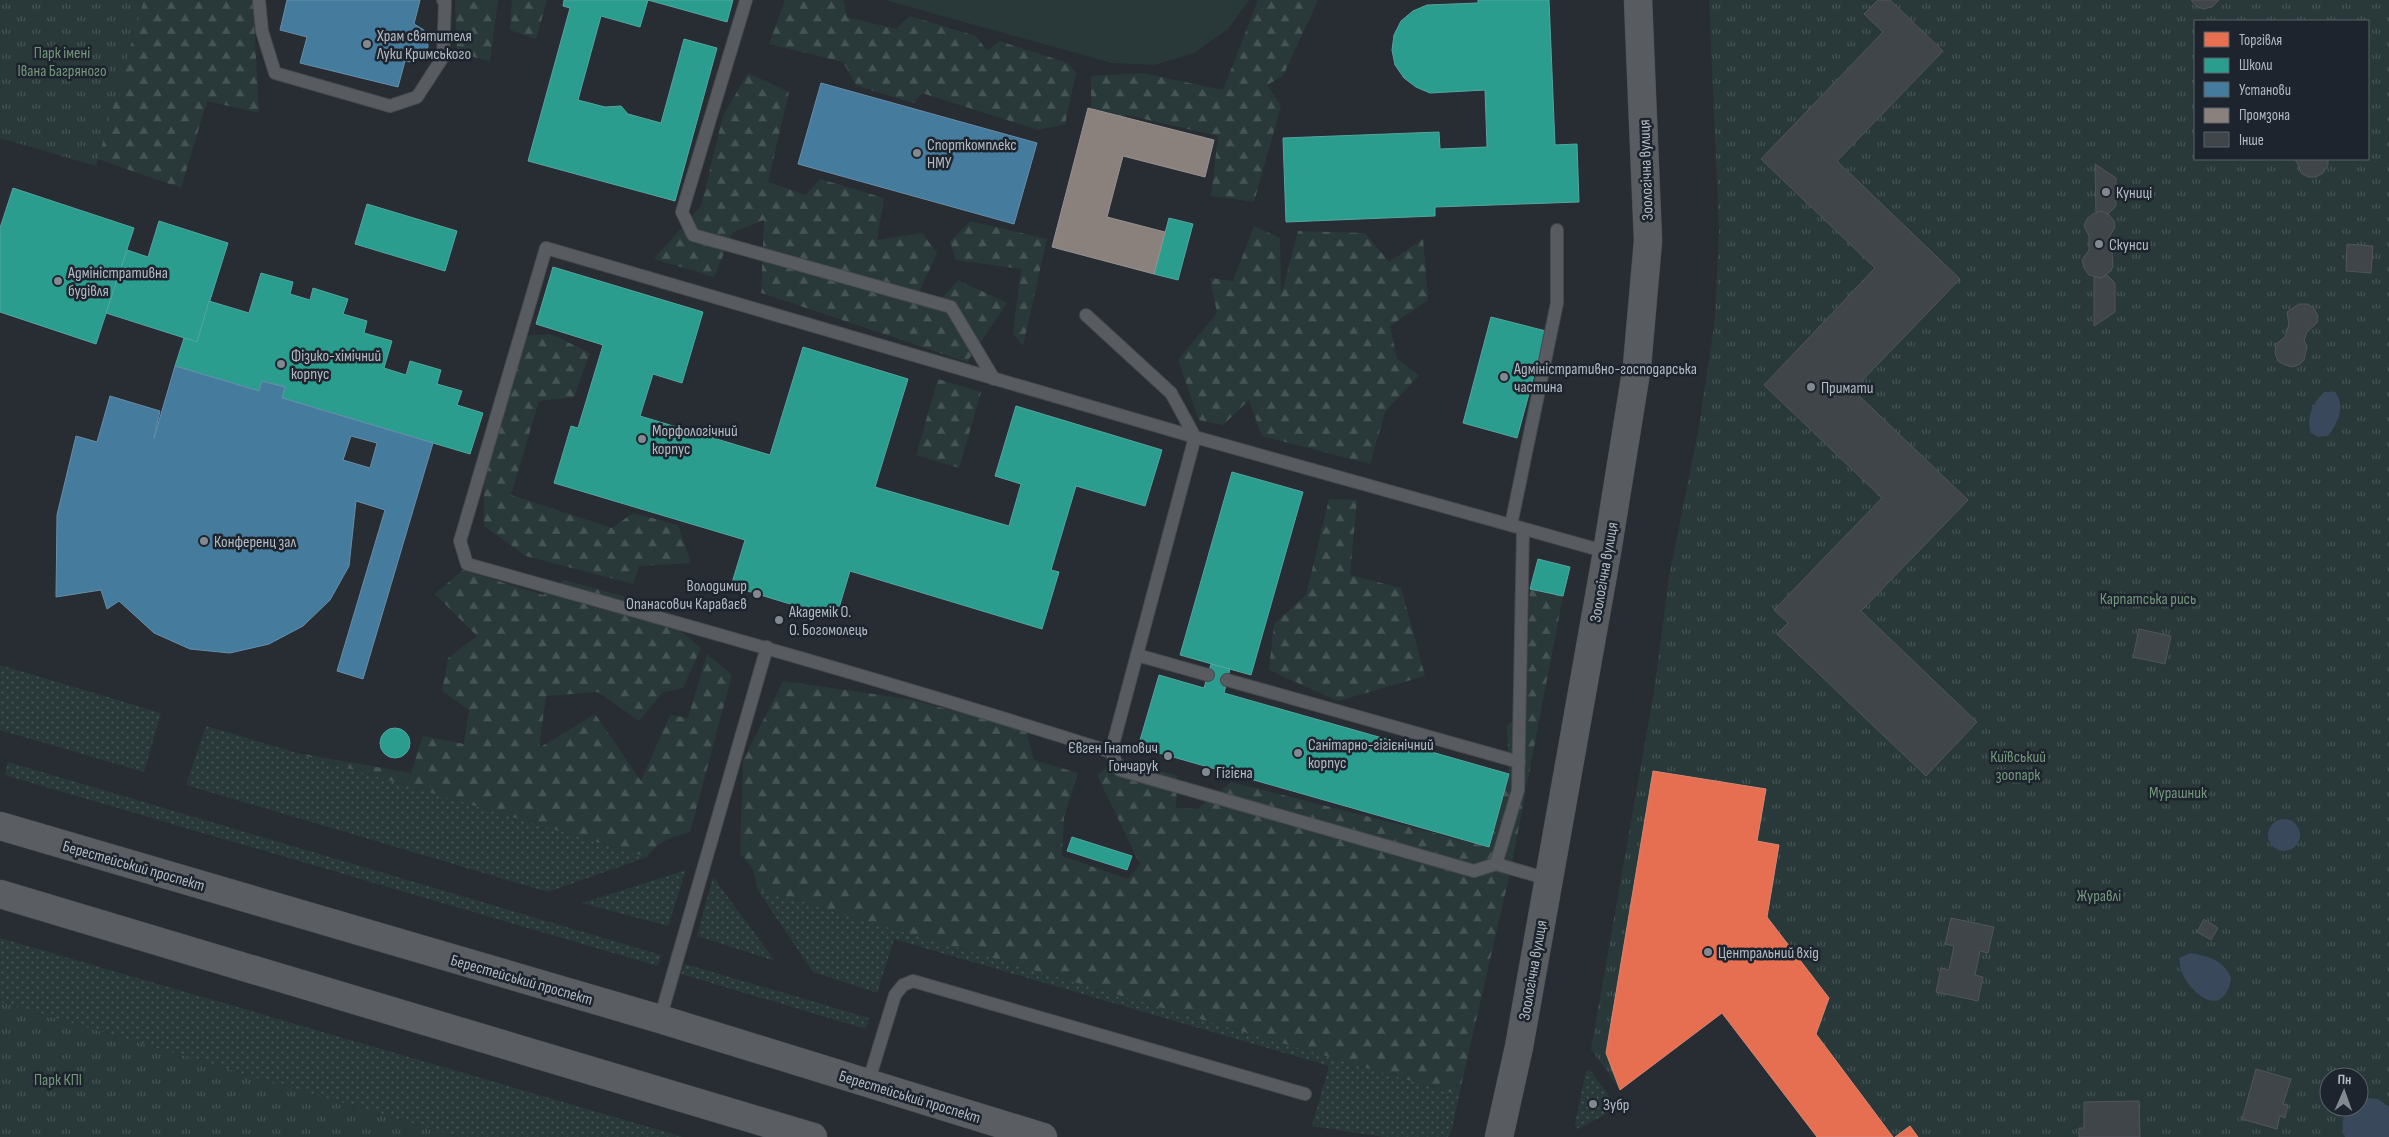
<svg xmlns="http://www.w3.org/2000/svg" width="2389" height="1137" viewBox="0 0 2389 1137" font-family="'Sofia Sans Condensed',sans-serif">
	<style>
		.grass { fill: url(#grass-dots) }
		.forest { fill: url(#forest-firs) }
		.park { fill: url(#park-tufts); fill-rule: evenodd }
		.pitch { fill: #293939 }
		.water { fill: #39485b }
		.shops { fill: #e76f51; stroke: #d78674 }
		.schools { fill: #2a9d8f; stroke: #53a69f }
		.public { fill: #457b9d; stroke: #668ea9; fill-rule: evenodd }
		.industry { fill: #8a817c; stroke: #969292 }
		.building { fill: #40454a; stroke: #50555b }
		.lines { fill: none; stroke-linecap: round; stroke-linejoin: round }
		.service-casing { stroke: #46494e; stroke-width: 14 }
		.tertiary-casing { stroke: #46494e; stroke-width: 29 }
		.primary-casing { stroke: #43484d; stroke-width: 29 }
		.service { stroke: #585c61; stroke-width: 12 }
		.tertiary { stroke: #585c61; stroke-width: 28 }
		.primary { stroke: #5a5e63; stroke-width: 28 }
		.poi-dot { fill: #828991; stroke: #1d242d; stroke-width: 2 }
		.labels { text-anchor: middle; stroke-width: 5; stroke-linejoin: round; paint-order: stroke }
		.poi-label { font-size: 16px; fill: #b2bac4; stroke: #1d242d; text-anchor: start }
		.park-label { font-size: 16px; fill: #73977b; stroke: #1d242d }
		.street-label { font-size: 16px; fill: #b2bac4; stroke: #1d242d }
	</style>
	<defs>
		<pattern id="grass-dots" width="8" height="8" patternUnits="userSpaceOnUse" patternTransform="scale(1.25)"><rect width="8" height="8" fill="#293939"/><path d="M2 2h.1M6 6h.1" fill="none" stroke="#465454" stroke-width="1.8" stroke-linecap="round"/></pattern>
		<pattern id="forest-firs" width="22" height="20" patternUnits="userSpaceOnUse" patternTransform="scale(1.25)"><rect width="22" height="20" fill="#293939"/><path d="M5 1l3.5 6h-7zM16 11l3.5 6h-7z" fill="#465454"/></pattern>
		<pattern id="park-tufts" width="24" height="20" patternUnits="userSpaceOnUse" patternTransform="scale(1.25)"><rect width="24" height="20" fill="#293939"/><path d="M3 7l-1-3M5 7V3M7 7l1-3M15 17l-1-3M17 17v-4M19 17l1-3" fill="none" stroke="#465454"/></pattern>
	</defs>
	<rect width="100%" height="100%" fill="#282d33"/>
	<g class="grass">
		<polygon points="0,665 161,713 144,772 0,730"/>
		<polygon points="206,726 647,857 548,892 186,785"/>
		<polygon points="8,762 661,955 658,966 5,775"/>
		<polygon points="686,870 668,926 582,903"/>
		<polygon points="713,877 775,961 697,936"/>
		<polygon points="757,889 1459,1095 1451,1133 1448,1137 1384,1137 1312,1126 1329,1066 894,939 877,993 813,972"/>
		<polygon points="0,938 683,1137 459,1137 0,1002"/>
		<polygon points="685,964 869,1018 866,1029 681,974"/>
		<polygon points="1590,1070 1615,1104 1613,1110 1578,1129 1575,1124 1586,1071"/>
	</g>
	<g class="forest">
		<polygon points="0,0 253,0 259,113 207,101 181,188 0,125"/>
		<polygon points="455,0 498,0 490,61 457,53"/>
		<polygon points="512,0 547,0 536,39 510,30"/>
		<polygon points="785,0 844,0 847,17 896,29 910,16 976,36 987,51 999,41 1068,63 1076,73 1065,124 1038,130 922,93 914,103 857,86 843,62 769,44"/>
		<polygon points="1258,0 1318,0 1283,76 1267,85 1281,106 1254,202 1211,196 1218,136 1127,115 1091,150 1091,76 1142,73 1223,90"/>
		<polygon points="748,73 789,92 768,182 806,195 820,179 884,198 877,240 922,233 937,253 919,292 943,297 958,280 1007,303 967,362 761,293 764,220 733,232 714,277 654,259 701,206 723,116"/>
		<polygon points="971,221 1047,239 1023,346 1013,334 1021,269 956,260 950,241"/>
		<polygon points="1254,226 1280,238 1281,296 1298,231 1365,233 1389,262 1423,239 1428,300 1390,326 1397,359 1419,375 1385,412 1370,464 1262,436 1249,400 1223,425 1199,420 1178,360 1217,313 1210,278 1233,281"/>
		<polygon points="551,334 590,353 574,397 539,401 511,495 612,528 633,513 678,525 691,563 639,566 633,584 526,556 484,526 484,478 524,336"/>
		<polygon points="938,379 981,392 959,468 916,455"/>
		<polygon points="1329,499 1357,500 1350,575 1401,588 1425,676 1338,701 1269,670 1274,624 1306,595"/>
		<path d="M 463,570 L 543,595 L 564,580 L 647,603 L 701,648 L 683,688 L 663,692 L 639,721 L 598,692 L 546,696 L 539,748 L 595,714 L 641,781 L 670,715 L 688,718 L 707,654 L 732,675 L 690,832 C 672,837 658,841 647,857 L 297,753 L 411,773 L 423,736 L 464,744 L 469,710 L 442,691 L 448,658 L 477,636 L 435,594 Z"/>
		<path d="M 1530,589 L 1563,596 L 1511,868 L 1459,1095 L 757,889 C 756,874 752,865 740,854 L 743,761 L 783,681 L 908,699 L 1026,730 L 1034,760 L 1078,773 L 1064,817 L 1062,856 L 1128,879 L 1140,864 L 1097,775 L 1119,758 L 1177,776 L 1176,808 L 1197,809 L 1231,782 L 1489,847 L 1509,774 L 1507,725 L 1524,714 Z"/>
	</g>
	<g class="park">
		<polygon points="0,0 144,0 96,166 0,138"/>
		<path d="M 1709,0 L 2389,0 L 2389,1137 L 1817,1137 L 1722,1013 L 1620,1090 L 1591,1049 L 1654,691 L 1669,577 L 1699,426 L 1715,319 L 1719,231 ZM 2195,21 L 2368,21 L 2368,159 L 2195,159 ZM 2329,1077 L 2359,1077 L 2359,1107 L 2329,1107 Z"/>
		<polygon points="0,1002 459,1137 0,1137"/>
	</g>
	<polygon class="pitch" points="885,0 1249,0 1228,29 1194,53 1154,65 1112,63"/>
	<g class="water">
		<path d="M 2324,392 L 2335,392 C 2346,406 2338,423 2328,436 L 2318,437 L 2310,432 C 2307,416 2312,404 2324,392 Z"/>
		<circle cx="2284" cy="835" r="16"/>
		<path d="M 2190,953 C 2208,956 2224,960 2231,978 C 2230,983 2229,989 2226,993 C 2214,1013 2191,990 2184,977 C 2181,971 2180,965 2179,958 Z"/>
		<path d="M 2367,1098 L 2378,1099 L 2389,1107 L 2389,1137 L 2345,1137 C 2341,1126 2342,1117 2348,1107 L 2359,1107 L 2359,1099 Z"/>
	</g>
	<g class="shops">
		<polygon points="1653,771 1766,789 1757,841 1779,845 1767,917 1829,998 1816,1034 1893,1137 1817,1137 1722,1013 1620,1090 1606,1053"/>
		<polygon points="1910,1126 1918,1137 1895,1137"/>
	</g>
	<g class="schools">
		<polygon points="564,0 733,0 727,22 648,0 640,27 601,16 578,100 605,107 621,106 628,114 661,123 684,39 717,48 675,201 528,161 570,8 563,6"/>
		<polygon points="1478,0 1549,0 1555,145 1577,144 1579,202 1435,207 1435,216 1286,222 1283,138 1439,132 1440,149 1487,147 1485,90 1430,93 1416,87 1404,78 1395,65 1392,50 1394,35 1401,21 1413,11 1427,5 1478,3"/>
		<polygon points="13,188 134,228 96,344 0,312 0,228"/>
		<polygon points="367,204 457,231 445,271 355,244"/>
		<polygon points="1169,218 1193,224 1178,280 1154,274"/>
		<polygon points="159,221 228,243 197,342 106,313 127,250 148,257"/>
		<polygon points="553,267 703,312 682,383 653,374 640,416 770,455 803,347 908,379 875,487 1009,526 1021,484 995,476 1016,406 1162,450 1145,506 1076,486 1051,570 1059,572 1042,629 850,571 836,618 731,586 745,540 554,483 571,426 578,428 603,345 536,324"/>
		<polygon points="261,273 293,282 290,294 310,300 313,288 348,299 343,314 367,321 364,333 392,341 384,368 406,375 410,361 441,370 437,384 462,391 457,405 483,413 470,454 282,398 285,387 273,384 262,381 259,391 175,366 184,338 197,342 209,301 249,313"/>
		<polygon points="1491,317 1546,331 1517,438 1463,423"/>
		<polygon points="1232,472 1303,492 1251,675 1180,655"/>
		<polygon points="1538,559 1570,567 1563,596 1530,589"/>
		<polygon points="1211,664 1230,669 1224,693 1509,774 1489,847 1138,747 1159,675 1204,688"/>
		<circle cx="395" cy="743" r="15"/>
		<polygon points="1072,837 1132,856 1127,870 1067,851"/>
	</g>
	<g class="public">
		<polygon points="287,0 420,0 414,24 424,30 427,35 428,47 422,57 411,62 405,61 398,87 300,63 307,37 280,30"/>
		<polygon points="821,83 1037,143 1014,224 798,164"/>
		<path d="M 175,366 L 259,391 L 262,381 L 273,384 L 285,387 L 282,398 L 433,443 L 363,679 L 337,671 L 385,510 L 356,501 L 349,566 L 330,600 L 303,626 L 269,644 L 230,653 L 190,649 L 154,633 L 119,601 L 107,609 L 101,590 L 56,597 L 57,515 L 76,436 L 97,442 L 110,396 L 160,411 L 154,438 ZM 351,436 L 377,443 L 370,468 L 343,460 Z"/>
	</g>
	<polygon class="industry" points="1088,108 1214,140 1205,177 1123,156 1107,217 1165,232 1154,274 1052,247"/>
	<g class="building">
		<polygon points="1878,0 1890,0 1943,51 1837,161 1960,279 1853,390 1968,500 1861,611 1977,722 1926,776 1777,634 1788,623 1774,610 1882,498 1764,385 1875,268 1761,159 1883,32 1864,14"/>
		<polygon points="2191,0 2219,0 2212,7 2203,9 2196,6"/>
		<polygon points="2293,159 2328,159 2328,165 2323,173 2316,177 2308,177 2301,173 2297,162"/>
		<polygon points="2095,164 2116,178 2116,206 2108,214 2101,211 2096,213"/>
		<polygon points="2101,211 2108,214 2114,221 2115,227 2108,239 2108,249 2112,252 2113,266 2111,271 2101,278 2089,275 2084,268 2082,260 2089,250 2089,236 2084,226 2087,219 2093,214"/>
		<polygon points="2347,244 2373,246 2371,273 2346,271"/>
		<polygon points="2107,275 2115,283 2115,312 2094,326 2094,276 2101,278"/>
		<polygon points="2299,304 2308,304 2314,309 2318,316 2317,323 2307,332 2304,341 2307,346 2304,360 2300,364 2293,367 2285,365 2278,361 2275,353 2276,344 2285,337 2289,324 2287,312"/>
		<polygon points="2139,629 2171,636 2165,664 2133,657"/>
		<polygon points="1951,918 1994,927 1988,953 1980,951 1975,975 1983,977 1978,1001 1936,992 1941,968 1949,970 1954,946 1945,944"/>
		<polygon points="2204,919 2218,928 2211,940 2197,932"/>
		<polygon points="2256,1069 2291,1079 2283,1104 2288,1105 2285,1118 2280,1116 2277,1129 2242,1119"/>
		<polygon points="2139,1101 2140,1137 2079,1137 2079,1128 2084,1128 2084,1102"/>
	</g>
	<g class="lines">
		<g class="service-casing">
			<g id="service">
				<polyline points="259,0 262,31 275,73 390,106 417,97 443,57 445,2 443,0"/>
				<polyline points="746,0 682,212 693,235 951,307 994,379"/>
				<polyline points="1086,315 1171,393 1195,437 1111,752"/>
				<polyline points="1511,525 1557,303 1557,230"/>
				<path d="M 1523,529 L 1518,790 L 1496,864 L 1474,871 L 1120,770 L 1111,752 C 898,684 683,624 467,564 L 460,541 L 546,248 L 1195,437 L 1607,552"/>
				<polyline points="1137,655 1208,675"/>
				<polyline points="1227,680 1519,762"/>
				<polyline points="1496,864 1548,879"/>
				<polyline points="660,1019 767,647"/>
				<polyline points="868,1083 895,995 903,985 913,981 1305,1094"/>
			</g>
		</g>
		<g class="tertiary-casing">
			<polyline id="tertiary" points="1499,1137 1519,1047 1607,552 1637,366 1648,241 1638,0"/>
		</g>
		<g class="primary-casing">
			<g id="primary">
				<polyline points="0,826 660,1019 1043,1137"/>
				<polyline points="0,894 813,1137"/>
			</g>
		</g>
		<use href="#service" class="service"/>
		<use href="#tertiary" class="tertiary"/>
		<use href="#primary" class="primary"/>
	</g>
	<g class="poi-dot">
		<circle cx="367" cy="44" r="5"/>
		<circle cx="917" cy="153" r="5"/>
		<circle cx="2106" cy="192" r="5"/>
		<circle cx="2099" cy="244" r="5"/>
		<circle cx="58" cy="281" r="5"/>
		<circle cx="281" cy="364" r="5"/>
		<circle cx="1504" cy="377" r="5"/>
		<circle cx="1811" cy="387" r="5"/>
		<circle cx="642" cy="439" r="5"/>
		<circle cx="204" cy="541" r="5"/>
		<circle cx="757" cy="594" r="5"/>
		<circle cx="779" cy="620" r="5"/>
		<circle cx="1298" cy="753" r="5"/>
		<circle cx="1168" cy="756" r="5"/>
		<circle cx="1206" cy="772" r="5"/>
		<circle cx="1708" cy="952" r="5"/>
		<circle cx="1593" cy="1104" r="5"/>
	</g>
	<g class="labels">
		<g class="poi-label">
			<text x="377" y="41">Храм святителя<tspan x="377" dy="18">Луки Кримського</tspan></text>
			<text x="927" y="150">Спорткомплекс<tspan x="927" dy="18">НМУ</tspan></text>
			<text x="2116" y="198">Куниці</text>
			<text x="2109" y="250">Скунси</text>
			<text x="68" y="278">Адміністративна<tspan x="68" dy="18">будівля</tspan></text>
			<text x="291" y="361">Фізико-хімічний<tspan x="291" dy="18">корпус</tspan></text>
			<text x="1514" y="374">Адміністративно-господарська<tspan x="1514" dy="18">частина</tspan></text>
			<text x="1821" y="393">Примати</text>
			<text x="652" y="436">Морфологічний<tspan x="652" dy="18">корпус</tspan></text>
			<text x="214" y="547">Конференц зал</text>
			<text x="747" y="591" text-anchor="end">Володимир<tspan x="747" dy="18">Опанасович Караваєв</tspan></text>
			<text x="789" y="617">Академік О.<tspan x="789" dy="18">О. Богомолець</tspan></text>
			<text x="1308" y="750">Санітарно-гігієнічний<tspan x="1308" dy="18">корпус</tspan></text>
			<text x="1158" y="753" text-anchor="end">Євген Гнатович<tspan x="1158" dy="18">Гончарук</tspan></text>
			<text x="1216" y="778">Гігієна</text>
			<text x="1718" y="958">Центральний вхід</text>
			<text x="1603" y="1110">Зубр</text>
		</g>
		<g class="park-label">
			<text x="62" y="58">Парк імені<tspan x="62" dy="18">Івана Багряного</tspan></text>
			<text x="2148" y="604">Карпатська рись</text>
			<text x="2018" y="762">Київський<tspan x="2018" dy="18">зоопарк</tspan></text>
			<text x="2178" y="798">Мурашник</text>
			<text x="2099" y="901">Журавлі</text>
			<text x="58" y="1085">Парк КПІ</text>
		</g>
		<g class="street-label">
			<text transform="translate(1645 170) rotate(-92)" y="6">Зоологічна вулиця</text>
			<text transform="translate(1603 572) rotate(-80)" y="6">Зоологічна вулиця</text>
			<text transform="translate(134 865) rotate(16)" y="6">Берестейський проспект</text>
			<text transform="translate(1532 970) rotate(-80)" y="6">Зоологічна вулиця</text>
			<text transform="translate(522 979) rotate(16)" y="6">Берестейський проспект</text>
			<text transform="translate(910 1096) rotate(17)" y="6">Берестейський проспект</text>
		</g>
	</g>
	<rect x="2194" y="20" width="175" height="140" fill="#1d242d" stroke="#596069"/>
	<rect x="2204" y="32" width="25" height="15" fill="#e76f51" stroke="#596069"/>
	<text x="2239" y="45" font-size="15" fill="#b2bac4">Торгівля</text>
	<rect x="2204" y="58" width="25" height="15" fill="#2a9d8f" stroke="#596069"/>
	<text x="2239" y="70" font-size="15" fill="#b2bac4">Школи</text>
	<rect x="2204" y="82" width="25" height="15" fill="#457b9d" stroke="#596069"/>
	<text x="2239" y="95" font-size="15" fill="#b2bac4">Установи</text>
	<rect x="2204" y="108" width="25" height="15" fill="#8a817c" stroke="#596069"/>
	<text x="2239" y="120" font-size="15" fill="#b2bac4">Промзона</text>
	<rect x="2204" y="132" width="25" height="15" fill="#40454a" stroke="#596069"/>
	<text x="2239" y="145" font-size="15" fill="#b2bac4">Інше</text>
	<g transform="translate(2344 1092) rotate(2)"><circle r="24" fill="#1d242d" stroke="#596069"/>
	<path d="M0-4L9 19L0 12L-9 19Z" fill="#828991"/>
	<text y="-8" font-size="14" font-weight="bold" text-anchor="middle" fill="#b2bac4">Пн</text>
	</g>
</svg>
